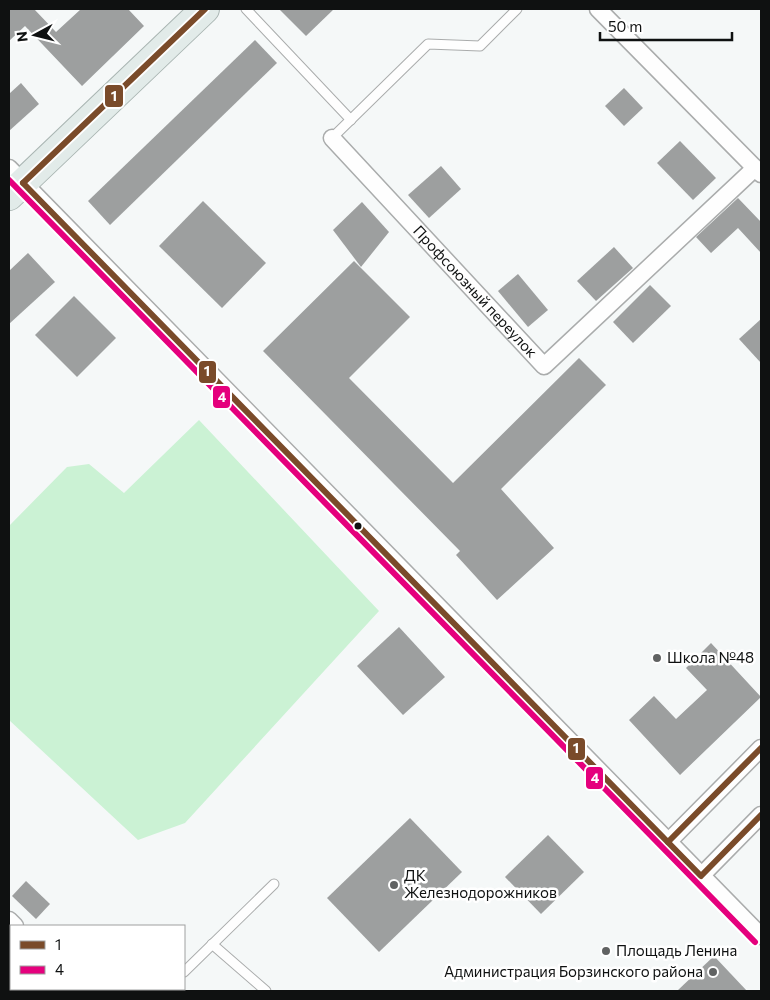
<svg xmlns="http://www.w3.org/2000/svg" width="770" height="1000" viewBox="0 0 770 1000" font-family="Commissioner,sans-serif">
	<style>
		.green { fill: #cbf2d4 }
		.building { fill: #9d9f9f }
		.lines { fill: none; stroke-linecap: round; stroke-linejoin: round }
		.service-casing { stroke: #aaacac; stroke-width: 11 }
		.minor-casing { stroke: #aaacac; stroke-width: 19 }
		.trunk-casing { stroke: #a9b5b2; stroke-width: 30 }
		.service { stroke: #fefefe; stroke-width: 9 }
		.minor { stroke: #fefefe; stroke-width: 16 }
		.trunk { stroke: #e2ebe9; stroke-width: 28 }
		.bus-1-casing { stroke: #fff; stroke-width: 10 }
		.bus-2-casing { stroke: #fff; stroke-width: 10 }
		.bus-1 { stroke: #7a4b2a; stroke-width: 6 }
		.bus-2 { stroke: #e5007d; stroke-width: 6 }
		.bus-dot { fill: #0f1111; stroke: #fff; stroke-width: 2 }
		.poi-dot { fill: #606262; stroke: #fff; stroke-width: 2 }
		.labels { text-anchor: middle; stroke-width: 5; stroke-linejoin: round; paint-order: stroke }
		.street-label { font-size: 15px; fill: #0f1111; stroke: #fff }
		.poi-label { font-size: 15px; fill: #0f1111; stroke: #fff; text-anchor: start }
		.line-badge { stroke: #fff; stroke-width: 2 }
		.badge-label { font-size: 14px; text-anchor: middle; font-weight: bold; fill: #fff }
	</style>
	<rect width="100%" height="100%" fill="#f5f8f8"/>
	<polygon class="green" points="199,420 379,611 185,823 138,840 9,720 9,526 67,467 89,464 124,493"/>
	<g class="building">
		<polygon points="9,9 34,9 56,32 81,9 128,9 144,26 82,86 25,26 9,41"/>
		<polygon points="279,9 334,9 306,36"/>
		<polygon points="255,40 277,63 110,225 88,201"/>
		<polygon points="21,83 39,104 9,131 9,94"/>
		<polygon points="624,88 643,108 624,126 605,106"/>
		<polygon points="680,141 716,178 693,200 657,163"/>
		<polygon points="441,166 461,189 429,218 408,195"/>
		<polygon points="738,198 761,222 761,253 738,228 711,253 696,237"/>
		<polygon points="203,201 266,263 222,308 159,246"/>
		<polygon points="362,202 389,232 361,267 333,230"/>
		<polygon points="614,247 633,268 596,301 577,281"/>
		<polygon points="28,253 55,282 9,324 9,271"/>
		<polygon points="354,261 410,317 349,378 453,483 579,358 606,385 501,489 554,548 497,600 456,555 460,551 263,351"/>
		<polygon points="518,274 548,310 528,327 498,291"/>
		<polygon points="650,285 671,306 633,343 613,322"/>
		<polygon points="74,296 116,338 77,377 35,335"/>
		<polygon points="761,319 761,363 739,339"/>
		<polygon points="399,627 445,677 403,715 357,666"/>
		<polygon points="711,643 761,697 680,775 629,720 654,696 676,719 707,690 686,668"/>
		<polygon points="410,818 462,872 379,952 327,898"/>
		<polygon points="548,835 584,872 541,914 505,877"/>
		<polygon points="26,881 50,904 36,919 12,896"/>
		<polygon points="714,956 747,991 677,991"/>
	</g>
	<g class="lines">
		<g class="service-casing">
			<g id="service">
				<polyline points="246,9 351,120"/>
				<polyline points="332,138 428,44 480,46 517,9"/>
				<polyline points="212,944 266,991"/>
				<polyline points="184,972 274,884"/>
				<polyline points="163,991 166,989"/>
			</g>
		</g>
		<g class="minor-casing">
			<g id="minor">
				<polyline points="598,9 761,174"/>
				<path id="s1" d="M 332,138 L 544,366 L 755,168"/>
				<polyline points="9,168 761,936"/>
				<polyline points="668,842 761,748"/>
				<polyline points="701,876 761,815"/>
				<polyline points="9,920 15,926"/>
				<polyline points="79,989 82,991"/>
			</g>
		</g>
		<g class="trunk-casing">
			<polyline id="trunk" points="9,196 205,9"/>
		</g>
		<use href="#service" class="service"/>
		<use href="#minor" class="minor"/>
		<use href="#trunk" class="trunk"/>
		<g class="bus-1-casing">
			<g id="bus-1">
				<polyline points="23,183 701,876 761,815"/>
				<polyline points="23,183 205,9"/>
				<polyline points="668,842 761,748"/>
			</g>
		</g>
		<g class="bus-2-casing">
			<polyline id="bus-2" points="9,180 755,942"/>
		</g>
		<use href="#bus-1" class="bus-1"/>
		<use href="#bus-2" class="bus-2"/>
	</g>
	<circle class="bus-dot" cx="358" cy="526" r="4.5"/>
	<g class="poi-dot">
		<circle cx="657" cy="658" r="5"/>
		<circle cx="394" cy="885" r="5"/>
		<circle cx="606" cy="951" r="5"/>
		<circle cx="713" cy="972" r="5"/>
	</g>
	<g class="labels">
		<g class="street-label">
			<text dy="5" stroke="none"><textPath href="#s1" startOffset="210">Профсоюзный переулок</textPath></text>
		</g>
		<g class="poi-label">
			<text x="667" y="663">Школа №48</text>
			<text x="404" y="881">ДК<tspan x="404" dy="17">Железнодорожников</tspan></text>
			<text x="616" y="956">Площадь Ленина</text>
			<text x="703" y="977" text-anchor="end">Администрация Борзинского района</text>
		</g>
	</g>
	<g class="line-badge">
		<rect x="104" y="84" width="20" height="24" rx="5" fill="#7a4b2a"/>
		<rect x="198" y="360" width="19" height="24" rx="5" fill="#7a4b2a"/>
		<rect x="212" y="385" width="19" height="24" rx="5" fill="#e5007d"/>
		<rect x="567" y="737" width="19" height="24" rx="5" fill="#7a4b2a"/>
		<rect x="585" y="766" width="19" height="24" rx="5" fill="#e5007d"/>
	</g>
	<g class="badge-label">
		<text x="114" y="101">1</text>
		<text x="207" y="376">1</text>
		<text x="222" y="402">4</text>
		<text x="576" y="753">1</text>
		<text x="595" y="783">4</text>
	</g>
	<rect width="770" height="1000" fill="none" stroke="#0f1111" stroke-width="20"/>
	<rect x="10" y="925" width="175" height="65" fill="#ffffff" stroke="#9fa0a0"/>
	<rect x="20" y="941" width="25" height="8" fill="#7a4b2a" stroke="#9fa0a0"/>
	<text x="55" y="950" font-size="15" fill="#0f1111">1</text>
	<rect x="20" y="966" width="25" height="8" fill="#e5007d" stroke="#9fa0a0"/>
	<text x="55" y="975" font-size="15" fill="#0f1111">4</text>
	<g transform="translate(35 35) rotate(263)" stroke="#ffffff" stroke-width="4" paint-order="stroke">
	<path d="M0-4L9 19L0 12L-9 19Z" fill="#0f1111"/>
	<text y="-8" font-size="14" font-weight="bold" text-anchor="middle" fill="#0f1111">N</text>
	</g>
	<path d="M600 32v8h132v-8" fill="none" stroke="#0f1111" stroke-width="2.5"/>
	<text x="608" y="32" font-size="15" fill="#0f1111" stroke="#ffffff" stroke-width="4" paint-order="stroke">50 m</text>
</svg>
